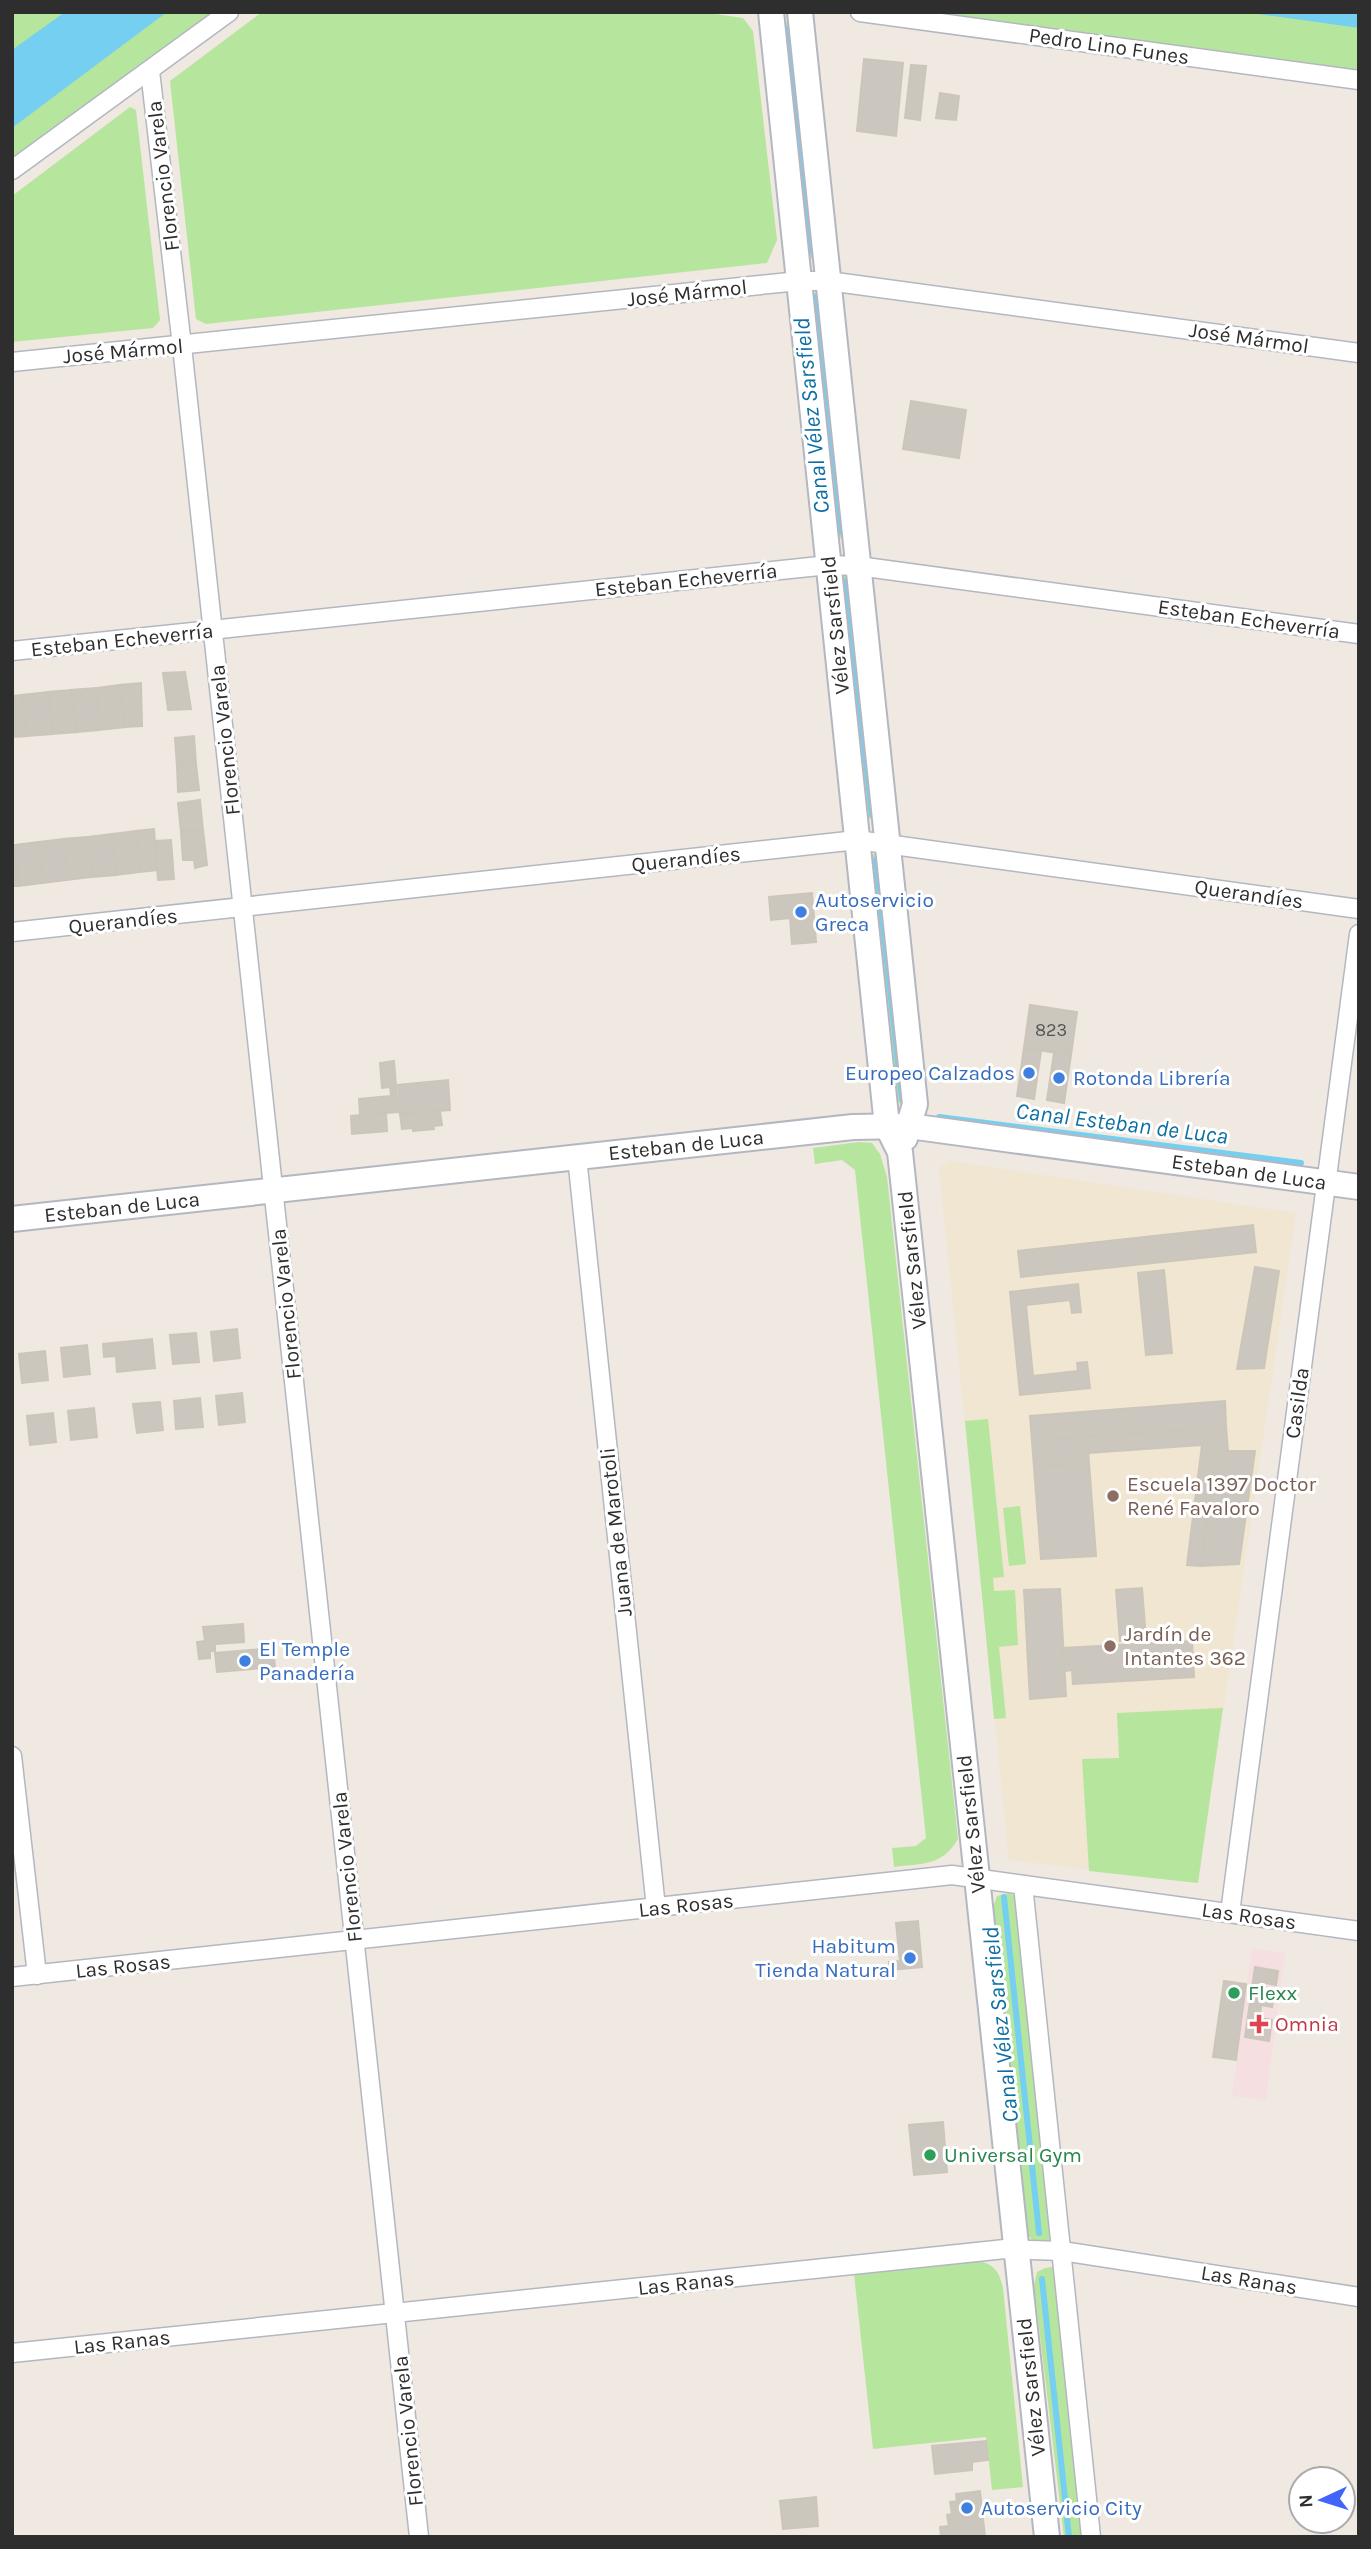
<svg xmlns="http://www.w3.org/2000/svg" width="1371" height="2549" viewBox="0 0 1371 2549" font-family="Karla,sans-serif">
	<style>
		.education { fill: #f0e6d1 }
		.medical { fill: #f5dfe0 }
		.green { fill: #b6e59e }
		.water { fill: #75cff0 }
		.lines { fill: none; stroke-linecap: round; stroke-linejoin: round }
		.stream { stroke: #75cff0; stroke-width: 6 }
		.building { fill: #cbc7bf; stroke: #cbc5ba; stroke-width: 2 }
		.street-casing { stroke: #b4b7c1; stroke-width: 21 }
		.secondary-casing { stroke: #b4b7c1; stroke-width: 28 }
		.street { stroke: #fff; stroke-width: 18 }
		.secondary { stroke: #fff; stroke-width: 24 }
		.shop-dot { fill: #3f7fe0; stroke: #fff; stroke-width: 2.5 }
		.education-dot { fill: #8d6e63; stroke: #fff; stroke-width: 2.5 }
		.leisure-dot { fill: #2e9e5b; stroke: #fff; stroke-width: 2.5 }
		.health-dot { fill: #e0444e; stroke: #fff; stroke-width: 2.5 }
		.labels { text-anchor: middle; stroke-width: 6; stroke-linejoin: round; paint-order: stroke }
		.number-label { font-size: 18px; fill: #555452 }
		.street-label { font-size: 21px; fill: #2e2e2e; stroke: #fff }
		.shop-label { font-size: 21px; fill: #366cbe; stroke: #fff; text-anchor: start }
		.education-label { font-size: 21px; fill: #785e54; stroke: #fff; text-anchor: start }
		.leisure-label { font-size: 21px; fill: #27864d; stroke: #fff; text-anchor: start }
		.health-label { font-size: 21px; fill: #be3a42; stroke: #fff; text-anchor: start }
		.water-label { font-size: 23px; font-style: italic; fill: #0d6fa3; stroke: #fff }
	</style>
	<rect width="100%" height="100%" fill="#efe9e1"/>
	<polygon class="education" points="950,1161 1296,1213 1198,1883 1009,1860 939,1168"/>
	<polygon class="medical" points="1252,1948 1285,1953 1266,2100 1232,2096"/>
	<g class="green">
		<polygon points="12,12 229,12 12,170"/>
		<polygon points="262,12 701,12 743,18 753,31 777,240 767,263 206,324 196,319 170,81"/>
		<polygon points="860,12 1359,12 1359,80"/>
		<polygon points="785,22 790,22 816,258 811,259 806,256 782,26"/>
		<polygon points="130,107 136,110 160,320 153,328 12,342 12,196"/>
		<polygon points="813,293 817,293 845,537 839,539 835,536 809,296"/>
		<polygon points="842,573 847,574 875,818 869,819 864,817 839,577"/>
		<polygon points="874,854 878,854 910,1096 902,1106 896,1099 871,857"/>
		<path d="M 859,1142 L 872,1143 L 880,1154 L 887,1177 L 958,1839 C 941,1867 923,1863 894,1867 L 892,1848 L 916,1846 L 926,1838 L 855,1170 L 842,1160 L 815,1164 L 813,1148 Z"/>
		<polygon points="988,1419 1004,1577 993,1578 994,1591 1015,1590 1018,1645 999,1647 1006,1718 994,1719 965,1421"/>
		<polygon points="1020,1506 1026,1564 1009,1566 1003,1508"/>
		<polygon points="1223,1708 1198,1883 1089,1871 1082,1759 1119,1758 1117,1713"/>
		<polygon points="1009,1893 1016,1896 1052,2240 1044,2245 1033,2243 1027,2232 993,1907 997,1896"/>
		<path d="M 980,2261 C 996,2266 999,2272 1003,2288 L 1023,2487 L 992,2490 L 986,2437 L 873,2449 L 854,2274 Z"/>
		<polygon points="1052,2267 1059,2277 1086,2537 1064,2537 1034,2285 1037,2272 1045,2268"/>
	</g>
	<g class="water">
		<polygon points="65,12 167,12 12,128 12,50"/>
		<polygon points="1244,12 1359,12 1359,28"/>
	</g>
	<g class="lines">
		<g class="stream">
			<polyline points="787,29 811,252"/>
			<polyline points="815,297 841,532"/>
			<polyline points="846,581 872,815"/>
			<polyline points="876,860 902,1099"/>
			<polyline points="939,1117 1301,1163"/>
			<polyline points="1004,1897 1039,2233"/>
			<polyline points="1042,2279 1069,2537"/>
		</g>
	</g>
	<g class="building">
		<polygon points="864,59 903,63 896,136 857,131"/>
		<polygon points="911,65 926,66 920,120 905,118"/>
		<polygon points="940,93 959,96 956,120 936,118"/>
		<polygon points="911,401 966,410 959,458 903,449"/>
		<polygon points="185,672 191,709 168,710 163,673"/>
		<polygon points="141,683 142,726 125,727 119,685"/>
		<polygon points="119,685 125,727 99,730 96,688"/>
		<polygon points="96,688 99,730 77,732 71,690"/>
		<polygon points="71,690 77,732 52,734 48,692"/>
		<polygon points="48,692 52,734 27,736 22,695"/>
		<polygon points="22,695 27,736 12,737 12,696"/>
		<polygon points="194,736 196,764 177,766 175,738"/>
		<polygon points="196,764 199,790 178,792 177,766"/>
		<polygon points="200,800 203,830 181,832 178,803"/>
		<polygon points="154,829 157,870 140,872 136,831"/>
		<polygon points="203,830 207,865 195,868 194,860 183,860 181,832"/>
		<polygon points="136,831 140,872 116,875 111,834"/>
		<polygon points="111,834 116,875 92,877 87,837"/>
		<polygon points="87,837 92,877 67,880 63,839"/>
		<polygon points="63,839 67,880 43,883 38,842"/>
		<polygon points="171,840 174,879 158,880 155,841"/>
		<polygon points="38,842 43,883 19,886 14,845"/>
		<polygon points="12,845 19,886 12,886"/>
		<polygon points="812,893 816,942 792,944 790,918 771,920 769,897"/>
		<polygon points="1030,1005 1077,1012 1071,1055 1024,1048"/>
		<polygon points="1024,1048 1041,1051 1034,1099 1017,1096"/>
		<polygon points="1054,1053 1071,1055 1064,1103 1047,1100"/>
		<polygon points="394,1061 398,1112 360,1115 359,1099 391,1096 390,1087 382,1088 380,1063"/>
		<polygon points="448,1080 450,1110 400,1114 398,1085"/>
		<polygon points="440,1111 442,1125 433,1126 434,1129 413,1131 413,1128 402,1129 400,1114"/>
		<polygon points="386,1113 387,1131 352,1134 351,1116"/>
		<polygon points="1253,1225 1256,1252 1021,1277 1018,1251"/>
		<polygon points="1255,1267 1279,1271 1264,1368 1237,1369"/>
		<polygon points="1164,1270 1172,1353 1146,1355 1138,1273"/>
		<polygon points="1078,1284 1081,1312 1072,1313 1070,1300 1026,1305 1033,1376 1078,1371 1077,1363 1087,1362 1090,1388 1020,1395 1010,1292"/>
		<polygon points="237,1329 240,1358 214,1361 211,1332"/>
		<polygon points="196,1333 199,1362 173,1364 170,1335"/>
		<polygon points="152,1339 155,1368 117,1372 116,1356 104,1357 103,1344"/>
		<polygon points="87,1345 90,1374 64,1377 61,1348"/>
		<polygon points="45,1351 48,1380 22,1383 19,1354"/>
		<polygon points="242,1393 245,1422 219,1425 216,1396"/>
		<polygon points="200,1398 203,1427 176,1429 174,1401"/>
		<polygon points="1225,1401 1226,1427 1032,1441 1030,1416"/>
		<polygon points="160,1402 163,1430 137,1433 133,1404"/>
		<polygon points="94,1408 97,1437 71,1440 68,1411"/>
		<polygon points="53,1413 56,1442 30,1445 27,1416"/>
		<polygon points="1226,1427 1228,1451 1218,1451 1201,1566 1187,1565 1202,1445 1088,1453 1087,1437"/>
		<polygon points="1087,1437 1089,1463 1034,1467 1032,1441"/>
		<polygon points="1218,1451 1255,1451 1239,1564 1201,1566"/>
		<polygon points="1089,1463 1096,1556 1041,1559 1034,1467"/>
		<polygon points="1142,1588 1146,1639 1120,1641 1116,1590"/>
		<polygon points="1060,1589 1066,1696 1030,1699 1024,1590"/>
		<polygon points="243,1624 244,1642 215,1644 215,1651 210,1651 210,1658 199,1659 197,1642 205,1641 203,1627"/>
		<polygon points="1192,1641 1194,1677 1073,1684 1072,1670 1065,1671 1063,1648"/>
		<polygon points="273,1648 275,1667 217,1672 215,1653"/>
		<polygon points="918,1921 922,1967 890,1970 889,1962 900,1961 896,1923"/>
		<polygon points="1255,1967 1278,1971 1276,1985 1260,1982 1258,1992 1274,1994 1272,2007 1261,2005 1260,2018 1272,2020 1269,2041 1245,2037"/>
		<polygon points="1224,1981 1246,1984 1236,2060 1213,2057"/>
		<polygon points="943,2122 947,2172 914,2175 909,2125"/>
		<polygon points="986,2441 988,2460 972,2462 972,2470 935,2474 932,2446"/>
		<polygon points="980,2491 985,2537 941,2537 940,2527 949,2526 947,2515 952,2514 950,2502 957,2501 956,2494"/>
		<polygon points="816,2497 818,2526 783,2529 780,2501"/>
	</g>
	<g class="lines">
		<g class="street-casing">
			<g id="street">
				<polyline points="860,12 1359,80"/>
				<polyline points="150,71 182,346 419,2537"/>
				<polyline points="12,170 229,12"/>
				<polyline points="12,362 799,281 828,281 1359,353"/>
				<polyline points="12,651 829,565 858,566 1359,634"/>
				<polyline points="12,932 857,840 1359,909"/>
				<polyline points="577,1157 656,1908"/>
				<polyline points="12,1756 37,1975"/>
				<polyline points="1023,1885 1091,2537"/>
				<path d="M 1230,1913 C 1273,1587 1319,1261 1359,934"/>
				<polyline points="12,1977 952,1875 1359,1931"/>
				<polyline points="12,2353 1005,2249 1062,2251 1359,2297"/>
			</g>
		</g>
		<g class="secondary-casing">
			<g id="secondary">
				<polyline points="771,12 887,1126 900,1152 1047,2537"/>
				<polyline points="800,12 915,1104 905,1138"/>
				<polyline points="12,1219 853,1127 909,1126 1359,1187"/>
			</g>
		</g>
		<use href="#street" class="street"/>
		<use href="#secondary" class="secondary"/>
	</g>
	<g class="shop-dot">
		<circle cx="801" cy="912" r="7"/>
		<circle cx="1029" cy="1073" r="7"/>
		<circle cx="1059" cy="1078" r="7"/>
		<circle cx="245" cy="1661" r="7"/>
		<circle cx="910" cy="1958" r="7"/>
		<circle cx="967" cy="2508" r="7"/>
	</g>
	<g class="education-dot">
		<circle cx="1113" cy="1496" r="7"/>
		<circle cx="1110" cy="1646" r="7"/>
	</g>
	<g class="leisure-dot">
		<circle cx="1234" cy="1993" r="7"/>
		<circle cx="930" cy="2155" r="7"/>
	</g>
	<path class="health-dot" d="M1255.5 2013.5h7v7h7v7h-7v7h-7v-7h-7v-7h7z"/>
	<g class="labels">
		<g class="number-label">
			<text x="1051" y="1036">823</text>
		</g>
		<g class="street-label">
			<text transform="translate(1109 46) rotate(8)" y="7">Pedro Lino Funes</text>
			<text transform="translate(163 176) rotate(-97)" y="7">Florencio Varela</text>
			<text transform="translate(687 293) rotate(-6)" y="7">José Mármol</text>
			<text transform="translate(1249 338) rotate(8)" y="7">José Mármol</text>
			<text transform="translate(123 351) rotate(-5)" y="7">José Mármol</text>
			<text transform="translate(686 580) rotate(-6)" y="7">Esteban Echeverría</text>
			<text transform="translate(1249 619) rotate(8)" y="7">Esteban Echeverría</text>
			<text transform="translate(835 625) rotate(-96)" y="7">Vélez Sarsfield</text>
			<text transform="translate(122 640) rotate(-6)" y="7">Esteban Echeverría</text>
			<text transform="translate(225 740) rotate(-96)" y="7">Florencio Varela</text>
			<text transform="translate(686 859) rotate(-6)" y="7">Querandíes</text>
			<text transform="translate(1249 894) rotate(8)" y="7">Querandíes</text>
			<text transform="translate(123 921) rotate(-6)" y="7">Querandíes</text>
			<text transform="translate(686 1145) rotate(-6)" y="7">Esteban de Luca</text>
			<text transform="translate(1249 1172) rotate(8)" y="7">Esteban de Luca</text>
			<text transform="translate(122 1207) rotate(-6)" y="7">Esteban de Luca</text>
			<text transform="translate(912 1260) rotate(-96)" y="7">Vélez Sarsfield</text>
			<text transform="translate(286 1304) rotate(-96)" y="7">Florencio Varela</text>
			<text transform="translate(1297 1403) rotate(-82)" y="7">Casilda</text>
			<text transform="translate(616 1532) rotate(-96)" y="7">Juana de Marotoli</text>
			<text transform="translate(971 1824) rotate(-96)" y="7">Vélez Sarsfield</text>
			<text transform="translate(347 1867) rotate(-96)" y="7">Florencio Varela</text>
			<text transform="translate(686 1905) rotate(-6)" y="7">Las Rosas</text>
			<text transform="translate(1249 1916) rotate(8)" y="7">Las Rosas</text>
			<text transform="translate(123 1966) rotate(-6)" y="7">Las Rosas</text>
			<text transform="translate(1249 2280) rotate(9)" y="7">Las Ranas</text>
			<text transform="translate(686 2283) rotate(-6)" y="7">Las Ranas</text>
			<text transform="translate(122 2342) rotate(-6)" y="7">Las Ranas</text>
			<text transform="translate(1031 2387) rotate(-96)" y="7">Vélez Sarsfield</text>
			<text transform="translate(408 2431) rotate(-96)" y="7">Florencio Varela</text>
		</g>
		<g class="shop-label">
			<text x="815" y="907">Autoservicio<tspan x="815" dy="24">Greca</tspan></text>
			<text x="1015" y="1080" text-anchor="end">Europeo Calzados</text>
			<text x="1073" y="1085">Rotonda Librería</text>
			<text x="259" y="1656">El Temple<tspan x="259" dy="24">Panadería</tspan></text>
			<text x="896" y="1953" text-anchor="end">Habitum<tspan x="896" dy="24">Tienda Natural</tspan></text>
			<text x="981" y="2515">Autoservicio City</text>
		</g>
		<g class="education-label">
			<text x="1127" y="1491">Escuela 1397 Doctor<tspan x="1127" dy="24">René Favaloro</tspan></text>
			<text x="1124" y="1641">Jardín de<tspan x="1124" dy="24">Intantes 362</tspan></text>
		</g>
		<g class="leisure-label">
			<text x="1248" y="2000">Flexx</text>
			<text x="944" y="2162">Universal Gym</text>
		</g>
		<g class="health-label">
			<text x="1275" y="2031">Omnia</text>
		</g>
		<g class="water-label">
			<text transform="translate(811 416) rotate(-96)" y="8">Canal Vélez Sarsfield</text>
			<text transform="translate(1122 1123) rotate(7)" y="8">Canal Esteban de Luca</text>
			<text transform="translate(1000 2025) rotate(-96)" y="8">Canal Vélez Sarsfield</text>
		</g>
	</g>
	<rect width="1371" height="2549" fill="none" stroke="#2e2e2e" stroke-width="28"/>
	<g transform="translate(1322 2500) rotate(266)"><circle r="33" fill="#ffffff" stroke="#ababab" stroke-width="2"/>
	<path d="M0-5L12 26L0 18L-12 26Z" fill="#4264fb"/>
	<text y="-10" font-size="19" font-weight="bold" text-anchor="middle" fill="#2e2e2e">N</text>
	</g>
</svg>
